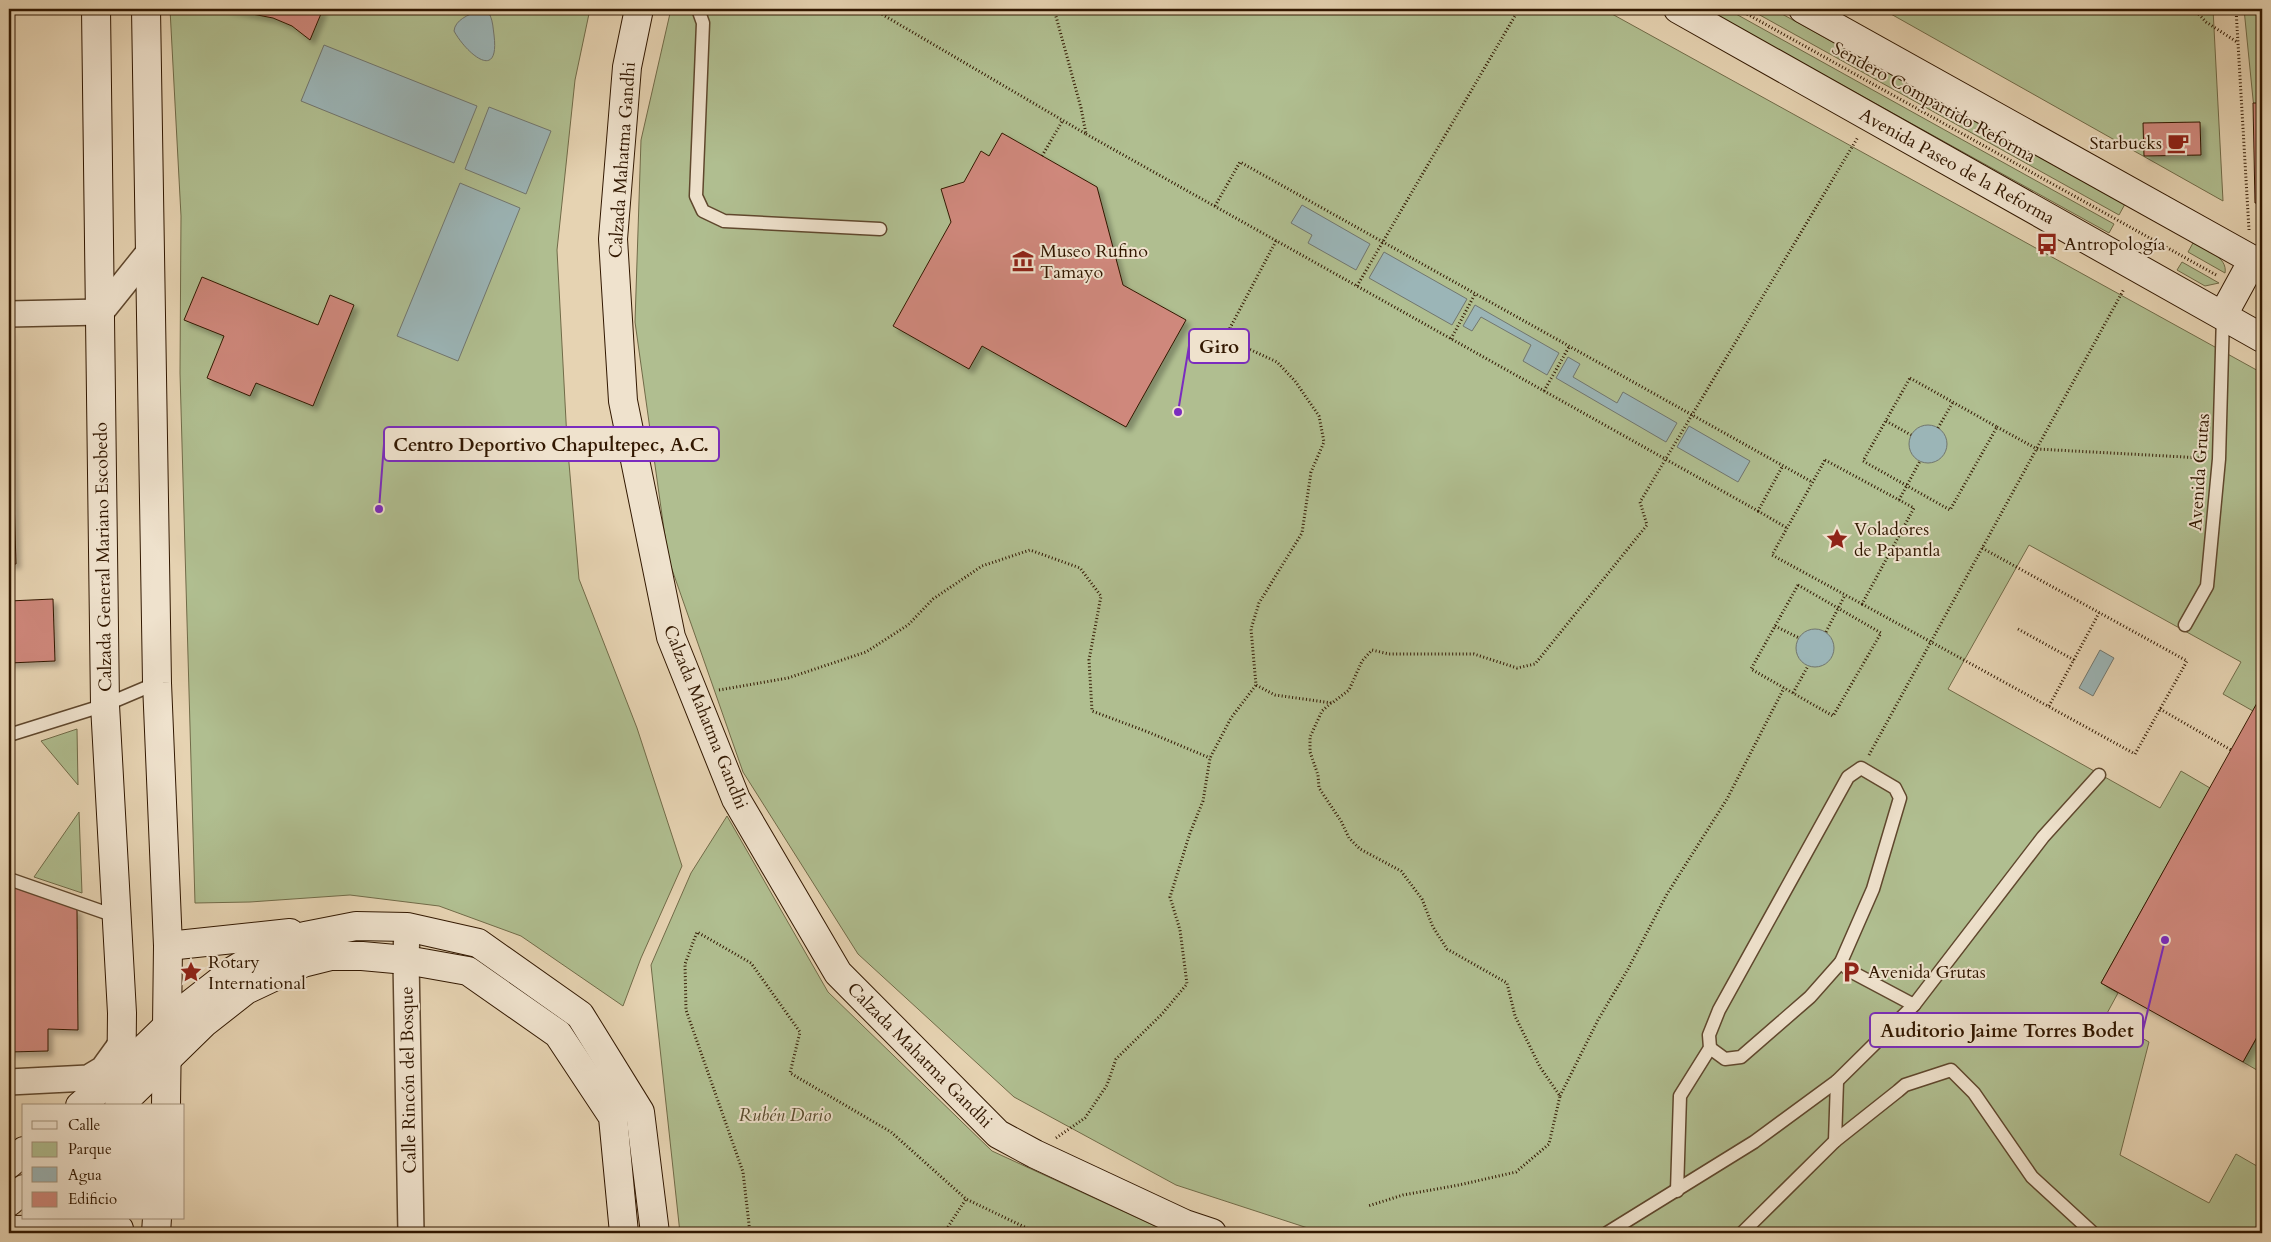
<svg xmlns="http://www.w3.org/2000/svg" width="2271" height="1242" viewBox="0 0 2271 1242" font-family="Cardo,serif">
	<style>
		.green { fill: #b0be90; stroke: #716b48 }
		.water { fill: #9bb5b7; stroke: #71766e }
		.building { fill: #cf887b; stroke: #321801; filter: url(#shadow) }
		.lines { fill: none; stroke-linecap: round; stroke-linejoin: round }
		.lane-casing { stroke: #5f472d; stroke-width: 15 }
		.street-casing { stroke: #5f472d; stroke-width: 28 }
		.secondary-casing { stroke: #321801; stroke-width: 30 }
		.path { stroke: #321801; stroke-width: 3; stroke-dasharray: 1 2.5; stroke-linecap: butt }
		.lane { stroke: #efe2cd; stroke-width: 12 }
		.street { stroke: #efe2cd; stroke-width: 25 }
		.secondary { stroke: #efe2cd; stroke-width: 28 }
		.labels { text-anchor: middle; stroke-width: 4; stroke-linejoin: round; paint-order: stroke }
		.street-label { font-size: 18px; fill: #321801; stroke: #efe2cd }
		.poi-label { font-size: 18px; fill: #321801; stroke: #efe2cd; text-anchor: start }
		.park-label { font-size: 18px; font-style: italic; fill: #584a2c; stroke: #efe2cd }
		.leader { fill: none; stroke: #7b2cbf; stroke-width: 2 }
		.callout-dot { fill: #7b2cbf; stroke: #efe2cd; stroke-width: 2 }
		.callout { fill: #efe2cd; stroke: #7b2cbf; stroke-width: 2 }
		.callout-label { font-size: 19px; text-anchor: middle; font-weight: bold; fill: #321801 }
	</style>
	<defs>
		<filter id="shadow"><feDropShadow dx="4.5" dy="4.5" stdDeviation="2.5" flood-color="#0004"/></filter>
	</defs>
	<rect width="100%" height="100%" fill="#e6d3b2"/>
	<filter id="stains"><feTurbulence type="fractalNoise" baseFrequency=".004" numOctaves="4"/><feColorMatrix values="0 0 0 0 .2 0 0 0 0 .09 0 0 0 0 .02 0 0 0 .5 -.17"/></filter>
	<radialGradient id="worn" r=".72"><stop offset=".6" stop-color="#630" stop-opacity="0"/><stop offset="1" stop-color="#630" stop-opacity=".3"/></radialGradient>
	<g class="green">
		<polygon points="170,9 590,9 575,80 557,250 567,440 579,579 637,728 682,866 641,958 623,1006 521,936 439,906 350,895 250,902 195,903 180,373 181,216"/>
		<polygon points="671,9 1603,9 2262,373 2262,694 2253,711 2223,694 2241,662 2029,545 1948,689 2160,808 2181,771 2210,788 2101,983 2118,993 2105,1017 2149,1042 2120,1155 2209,1203 2236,1154 2262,1169 2262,1233 1323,1233 1176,1185 1014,1097 858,954 743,772 668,558 635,322 641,140"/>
		<polygon points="1705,9 1727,9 2114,224 2109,233"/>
		<polygon points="1749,9 1773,9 2125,204 2119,215"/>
		<polygon points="1882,9 2213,9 2223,201"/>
		<polygon points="2244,9 2262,9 2262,189"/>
		<path d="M 2193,243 C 2205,249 2228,257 2225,273 L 2188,252 Z"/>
		<polygon points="2182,262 2219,283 2205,286 2177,270"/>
		<polygon points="77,729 78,785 41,741"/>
		<polygon points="79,812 82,893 34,877"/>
		<polygon points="727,816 828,992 992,1151 1170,1233 680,1233 651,965 691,873"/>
		<polygon points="2262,1029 2262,1073 2243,1062"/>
	</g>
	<g class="water">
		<path d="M 478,11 L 490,15 C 493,22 493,28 494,35 C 500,83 466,53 454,31 C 455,20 468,15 478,11 Z"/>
		<polygon points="324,45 477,106 454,163 301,101"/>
		<polygon points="489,107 551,131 526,194 465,169"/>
		<polygon points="460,183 520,208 458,361 397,336"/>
		<polygon points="1302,205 1370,244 1356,270 1308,243 1312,235 1291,223"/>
		<polygon points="1384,252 1467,299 1452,325 1369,278"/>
		<polygon points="1475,305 1559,353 1547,375 1523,361 1531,345 1481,317 1472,331 1463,326"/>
		<polygon points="1568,357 1580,364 1573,377 1617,403 1623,392 1677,423 1666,442 1556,378"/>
		<circle cx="1928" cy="444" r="19"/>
		<polygon points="1689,426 1750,461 1738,482 1677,447"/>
		<circle cx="1815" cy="648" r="19"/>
		<polygon points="2100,650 2114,658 2093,696 2079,688"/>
		<path d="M 9,794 C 16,805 16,816 9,828 Z"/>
	</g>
	<g class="building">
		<polygon points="226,9 323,9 310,40 292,26 273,18"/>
		<polygon points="2253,103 2262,103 2262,203 2255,203"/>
		<polygon points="2200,122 2201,155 2144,156 2143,123"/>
		<polygon points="1002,133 1097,187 1123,285 1186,320 1126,427 982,346 969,369 893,326 951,222 941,189 964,182 981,151 989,156"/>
		<polygon points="202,277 318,325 330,295 354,305 313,406 256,383 250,396 207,378 224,336 184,320"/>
		<polygon points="9,331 16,564 9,564"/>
		<polygon points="53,599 55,661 9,663 9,601"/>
		<polygon points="2262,694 2262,1028 2243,1062 2101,983"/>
		<polygon points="9,886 77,909 78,1030 48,1029 48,1051 9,1052"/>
	</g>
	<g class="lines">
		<g class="lane-casing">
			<g id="lane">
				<polyline points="698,9 703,23 696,196 703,211 724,221 880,229"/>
				<polyline points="2185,625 2207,586 2219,459 2223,315"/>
				<polyline points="9,735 105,705 157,683"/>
				<polyline points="9,879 115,916"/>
				<polyline points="1710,1048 1725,1059 1741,1057 1810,997 1841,962"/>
				<polyline points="1835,1141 1837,1081"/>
				<polyline points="1677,1191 1680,1096 1710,1048 1709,1035 1719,1010 1848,777 1861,768 1895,788 1900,798 1873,889 1841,962 1850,971 1914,1005"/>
				<polyline points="1607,1233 1754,1142 1837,1081 1914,1005 2043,837 2099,775"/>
				<polyline points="1742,1233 1835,1141 1898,1091 1905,1085 1951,1070 1974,1093 2032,1177 2093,1233"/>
			</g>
		</g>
		<g class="street-casing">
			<g id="street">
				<polyline points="9,314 101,312 150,251"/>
				<polyline points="407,927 406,960 411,1233"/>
				<polyline points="9,1082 88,1078 103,1069 121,1044"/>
			</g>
		</g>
		<g class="secondary-casing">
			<g id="secondary">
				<polyline points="96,9 105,705 122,1013 121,1106"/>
				<polyline points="146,9 157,683 168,946 166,1106"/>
				<polyline points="639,9 627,67 613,239 623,401 671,637 736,799 838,973 998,1134 1035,1154 1185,1224 1212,1233"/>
				<polyline points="1678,9 2262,338"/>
				<polyline points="1803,9 2262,265"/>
				<polyline points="2223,315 2253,260"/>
				<polyline points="168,946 290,933"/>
				<polyline points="80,1106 121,1071 188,1006 234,970 273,947 305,936 356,926 407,927 478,943 580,1015 640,1112 655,1233"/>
				<polyline points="119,1106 204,1023 246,990 303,963 331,956 362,956 406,960 468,971 558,1034 613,1117 624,1233"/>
				<polyline points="9,1164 24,1151"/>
				<polyline points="9,1202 24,1189"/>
				<polyline points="9,1230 119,1229"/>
				<polyline points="156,1233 157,1218"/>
			</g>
		</g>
		<g class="path">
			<polyline points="873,9 1086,134 1081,108 1054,9"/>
			<polyline points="1738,9 2218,276"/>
			<polyline points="2194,9 2206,22 2237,42"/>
			<polyline points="2236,9 2249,230"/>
			<polyline points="1086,134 1758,511 1782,467"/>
			<polyline points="1042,156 1063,120"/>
			<polyline points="1215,206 1240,162 1812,482"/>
			<polyline points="1276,241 1230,328 1238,344 1277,362 1295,381 1319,416 1324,442 1311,472 1302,533 1259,603 1251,629 1256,685 1275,695 1332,703 1349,690 1362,661 1372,650 1389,654 1474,654 1517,668 1535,664 1647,525 1640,502 1858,137"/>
			<polyline points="1357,286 1519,9"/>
			<polyline points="1451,339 1475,294"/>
			<polygon points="1910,378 1997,427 1950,510 1863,461"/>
			<polyline points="1544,391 1569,347"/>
			<polyline points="1886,421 1911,435"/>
			<polyline points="1997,427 2037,449 2203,458"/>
			<polyline points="1938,428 1953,402"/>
			<polygon points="1825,460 1914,508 1862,604 1772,555"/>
			<polyline points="1899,500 1920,461"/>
			<polyline points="1758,511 1787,528"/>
			<polygon points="1798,585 1881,633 1833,716 1751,669"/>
			<polyline points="1862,604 2135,754 2187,661 1982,548"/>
			<polyline points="1775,626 1799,638"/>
			<polyline points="2018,629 2074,660"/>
			<polyline points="1826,632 1845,595"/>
			<polyline points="719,690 788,678 866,652 908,625 933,599 982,566 1030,550 1080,568 1101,596 1089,660 1092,711 1148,732 1210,758"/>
			<polyline points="1793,693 1808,666"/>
			<polyline points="1331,703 1322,711 1310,737 1310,752 1318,775 1319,788 1341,821 1349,838 1360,849 1401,871 1422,899 1433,927 1447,949 1507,983 1515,1016 1540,1067 1560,1096 1549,1144 1516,1172 1459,1185 1403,1195 1368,1206"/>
			<polyline points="2049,706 2099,613"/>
			<polyline points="2160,709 2231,750"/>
			<polyline points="1869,755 2124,289"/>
			<polyline points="1560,1096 1598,1020 1628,969 1667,894 1727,799 1784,688"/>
			<polyline points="1056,1138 1085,1118 1107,1085 1116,1059 1162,1014 1187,984 1180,930 1170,897 1190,833 1203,801 1210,758 1231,718 1256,685"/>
			<polyline points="750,1233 743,1172 686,1010 685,964 697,932 751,963 800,1032 790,1073 891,1132 966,1199 1037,1233"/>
			<polyline points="944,1233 966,1199"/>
		</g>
		<use href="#lane" class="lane"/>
		<use href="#street" class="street"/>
		<use href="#secondary" class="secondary"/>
	</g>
	<defs>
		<g id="cafe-bare" transform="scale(1.725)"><path d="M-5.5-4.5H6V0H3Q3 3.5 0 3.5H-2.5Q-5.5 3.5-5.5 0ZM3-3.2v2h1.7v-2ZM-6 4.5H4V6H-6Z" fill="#8f2418" stroke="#efe2cd" stroke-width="2.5" paint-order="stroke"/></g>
		<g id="bus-bare" transform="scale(1.725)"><path d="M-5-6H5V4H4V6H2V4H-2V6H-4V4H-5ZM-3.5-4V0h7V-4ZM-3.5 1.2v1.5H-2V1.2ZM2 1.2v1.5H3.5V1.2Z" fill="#8f2418" stroke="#efe2cd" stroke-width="2.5" paint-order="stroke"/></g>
		<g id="museum-bare" transform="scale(1.725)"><path d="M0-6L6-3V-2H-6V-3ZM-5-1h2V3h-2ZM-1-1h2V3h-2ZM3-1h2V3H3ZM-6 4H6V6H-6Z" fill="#8f2418" stroke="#efe2cd" stroke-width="2.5" paint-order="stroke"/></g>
		<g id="sight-bare" transform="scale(1.725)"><path d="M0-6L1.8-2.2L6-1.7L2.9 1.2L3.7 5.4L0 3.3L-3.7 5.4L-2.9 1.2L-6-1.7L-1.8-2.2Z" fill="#8f2418" stroke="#efe2cd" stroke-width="2.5" paint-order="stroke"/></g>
		<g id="parking-bare" transform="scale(1.725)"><path d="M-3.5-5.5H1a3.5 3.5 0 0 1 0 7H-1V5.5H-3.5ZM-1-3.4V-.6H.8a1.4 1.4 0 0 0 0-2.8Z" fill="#8f2418" stroke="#efe2cd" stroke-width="2.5" paint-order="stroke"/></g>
	</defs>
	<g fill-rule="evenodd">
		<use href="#cafe-bare" x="2178" y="143"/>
		<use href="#bus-bare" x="2047" y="244"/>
		<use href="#museum-bare" x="1023" y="261"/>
		<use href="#sight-bare" x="1837" y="539"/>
		<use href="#sight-bare" x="191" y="972"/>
		<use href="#parking-bare" x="1851" y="972"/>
	</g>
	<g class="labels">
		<g class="street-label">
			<text transform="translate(1934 102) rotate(29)" y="6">Sendero Compartido Reforma</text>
			<text transform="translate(622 160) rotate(-86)" y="6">Calzada Mahatma Gandhi</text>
			<text transform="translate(1957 166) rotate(29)" y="6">Avenida Paseo de la Reforma</text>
			<text transform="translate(2199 472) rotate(-86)" y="6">Avenida Grutas</text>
			<text transform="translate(103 557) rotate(-91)" y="6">Calzada General Mariano Escobedo</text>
			<text transform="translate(706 717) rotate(68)" y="6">Calzada Mahatma Gandhi</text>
			<text transform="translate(920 1055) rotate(45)" y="6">Calzada Mahatma Gandhi</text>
			<text transform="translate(408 1080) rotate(-91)" y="6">Calle Rincón del Bosque</text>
		</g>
		<g class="poi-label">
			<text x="2162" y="149" text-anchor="end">Starbucks</text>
			<text x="2064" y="250">Antropología</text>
			<text x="1040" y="257">Museo Rufino<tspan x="1040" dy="21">Tamayo</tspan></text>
			<text x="1854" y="535">Voladores<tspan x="1854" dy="21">de Papantla</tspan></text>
			<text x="208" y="968">Rotary<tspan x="208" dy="21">International</tspan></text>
			<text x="1868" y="978">Avenida Grutas</text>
		</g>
		<g class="park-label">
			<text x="785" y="1121">Rubén Dario</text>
		</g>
	</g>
	<path class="leader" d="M1178 412L1189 346M379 509L384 444M2165 940L2143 1030"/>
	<g class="callout-dot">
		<circle cx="1178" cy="412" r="5"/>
		<circle cx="379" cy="509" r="5"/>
		<circle cx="2165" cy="940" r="5"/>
	</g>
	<g class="callout">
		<rect x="1189" y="329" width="60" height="34" rx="5"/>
		<rect x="384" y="427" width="335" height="34" rx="5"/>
		<rect x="1870" y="1013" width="273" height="34" rx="5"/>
	</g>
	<g class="callout-label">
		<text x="1219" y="353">Giro</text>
		<text x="551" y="451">Centro Deportivo Chapultepec, A.C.</text>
		<text x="2007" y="1037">Auditorio Jaime Torres Bodet</text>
	</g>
	<rect width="2271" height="1242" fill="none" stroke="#e6d3b2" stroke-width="30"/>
	<rect x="10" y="10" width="2251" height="1222" fill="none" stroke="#321801" stroke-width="2.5"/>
	<rect x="15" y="15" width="2241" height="1212" fill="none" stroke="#321801"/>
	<rect x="22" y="1104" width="162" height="115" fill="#efe2cd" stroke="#a3917b"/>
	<rect x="32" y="1121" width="25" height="8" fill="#efe2cd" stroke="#a3917b"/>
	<text x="68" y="1130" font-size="15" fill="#321801">Calle</text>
	<rect x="32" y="1142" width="25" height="15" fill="#b0be90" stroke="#a3917b"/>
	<text x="68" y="1154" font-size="15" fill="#321801">Parque</text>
	<rect x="32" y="1167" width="25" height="15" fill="#9bb5b7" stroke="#a3917b"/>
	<text x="68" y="1180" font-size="15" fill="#321801">Agua</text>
	<rect x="32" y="1192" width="25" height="15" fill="#cf887b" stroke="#a3917b"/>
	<text x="68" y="1204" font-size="15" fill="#321801">Edificio</text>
	<rect width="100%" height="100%" filter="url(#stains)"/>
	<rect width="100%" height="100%" fill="url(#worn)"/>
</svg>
